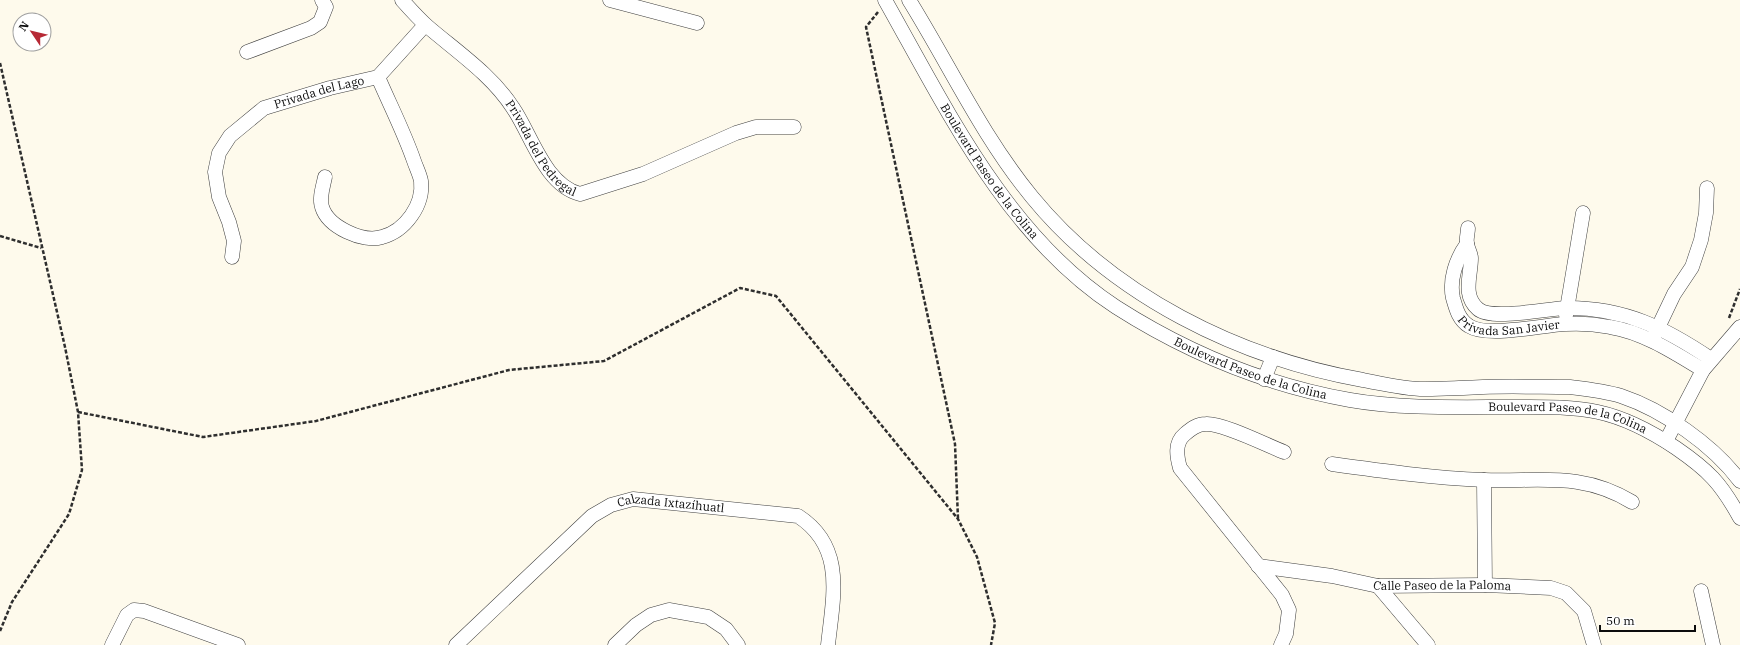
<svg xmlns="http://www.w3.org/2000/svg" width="1740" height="645" viewBox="0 0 1740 645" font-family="'IBM Plex Serif',serif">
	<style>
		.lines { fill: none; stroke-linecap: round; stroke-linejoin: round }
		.street-casing { stroke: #3f3f3f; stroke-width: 15 }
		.path { stroke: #2e2e2e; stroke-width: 2.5; stroke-dasharray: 4 2; stroke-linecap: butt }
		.street { stroke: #fff; stroke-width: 14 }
		.labels { text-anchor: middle; stroke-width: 4; stroke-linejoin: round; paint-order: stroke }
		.street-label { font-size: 12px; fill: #0c0c0c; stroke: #fff }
	</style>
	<rect width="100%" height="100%" fill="#fefaec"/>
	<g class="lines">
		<g class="street-casing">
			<g id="street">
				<path id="s1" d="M 402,0 C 410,9 418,18 427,26 C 456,51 492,75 513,108 C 532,136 545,185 580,194 L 643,174 L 736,133 L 756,127 L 794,127"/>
				<polyline points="610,0 697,23"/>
				<path id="s2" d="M 885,0 C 947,110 1007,236 1116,307 C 1188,353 1266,385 1350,400 C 1401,409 1460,407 1512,407 C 1540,407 1570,406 1598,412 C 1626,418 1652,432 1676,448 C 1708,470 1721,483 1740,518"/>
				<path d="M 909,0 C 950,66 982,136 1032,197 C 1113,296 1239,358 1363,380 C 1382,384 1401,388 1420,389 C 1441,389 1462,388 1483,387 C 1512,386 1541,387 1570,387 C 1587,389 1605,391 1621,396 C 1663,410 1713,445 1740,481"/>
				<polyline points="247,52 311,28 320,22 326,7 322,0"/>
				<path d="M 325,177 C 323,187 319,198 322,207 C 328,227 363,243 382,237 C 405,231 424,205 421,181 C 420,175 416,167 414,161 C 404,132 390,105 378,77"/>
				<path d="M 1468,228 C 1468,233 1466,239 1467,243 C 1467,248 1471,253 1471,258 C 1471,276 1462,295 1478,309 C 1492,321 1549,308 1568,308 C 1625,308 1665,328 1711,359"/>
				<path id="s3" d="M 1467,244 C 1456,259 1449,280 1453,298 C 1456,309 1459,320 1469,326 C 1488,338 1542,325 1565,324 C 1580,323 1595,324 1610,327 C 1643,332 1675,353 1703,370"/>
				<path id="s4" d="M 232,257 L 234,241 L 229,222 L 219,197 L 215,172 L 219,153 L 230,136 L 264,108 L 330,88 L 378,77 L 425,25"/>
				<polyline points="1566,315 1583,213"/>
				<polyline points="1654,336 1674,294 1692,267 1701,240 1706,213 1707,188"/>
				<polyline points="1264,379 1273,357"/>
				<polyline points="1666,441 1703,370 1740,327"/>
				<path d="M 1332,464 C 1382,471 1433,478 1484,480 C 1539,482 1581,471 1632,502"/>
				<polyline points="1484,480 1485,585"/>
				<path id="s5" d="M 1258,566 L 1332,576 L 1378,586 L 1485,585 L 1551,588 L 1566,593 L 1584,611 L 1594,645"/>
				<polyline points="1378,586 1428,645"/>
				<polyline points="1701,591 1713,645"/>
				<polyline points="112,645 127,615 134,610 144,611 238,645"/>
				<path id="s6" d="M 456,645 L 592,516 L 611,505 L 633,499 L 798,516 C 846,547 833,597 828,645"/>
				<polyline points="615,645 636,625 651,615 669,610 708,617 726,629 738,645"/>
				<path d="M 1281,645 L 1286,634 L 1289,610 L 1282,595 L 1180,468 C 1177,457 1174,443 1185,434 C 1191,429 1197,424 1206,424 C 1223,423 1266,445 1284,452"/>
			</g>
		</g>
		<g class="path">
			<polyline points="878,12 866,27 955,444 958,519"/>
			<polyline points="0,63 65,347 78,412 82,470 69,514 12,602 0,631"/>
			<polyline points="0,236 41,248"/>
			<polyline points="1729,318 1740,289"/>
			<polyline points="78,412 203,437 316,421 509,370 604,361 740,288 776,296 958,519 977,557 995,623 991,645"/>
		</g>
		<use href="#street" class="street"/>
	</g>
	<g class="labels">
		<g class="street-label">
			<text dy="4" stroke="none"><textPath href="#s4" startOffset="229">Privada del Lago</textPath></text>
			<text dy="4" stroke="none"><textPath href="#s1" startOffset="205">Privada del Pedregal</textPath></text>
			<text dy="4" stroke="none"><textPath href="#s2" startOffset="201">Boulevard Paseo de la Colina</textPath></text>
			<text dy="4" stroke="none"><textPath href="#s3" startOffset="130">Privada San Javier</textPath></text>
			<text dy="4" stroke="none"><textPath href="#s2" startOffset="537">Boulevard Paseo de la Colina</textPath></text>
			<text dy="4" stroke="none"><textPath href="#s2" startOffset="861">Boulevard Paseo de la Colina</textPath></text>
			<text dy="4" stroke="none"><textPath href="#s6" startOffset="270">Calzada Ixtazíhuatl</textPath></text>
			<text dy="4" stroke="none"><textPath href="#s5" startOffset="186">Calle Paseo de la Paloma</textPath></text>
		</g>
	</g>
	<g transform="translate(32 32) rotate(305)"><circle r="19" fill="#ffffff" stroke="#9e9e9e"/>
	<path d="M0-3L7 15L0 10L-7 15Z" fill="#b72935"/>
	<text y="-6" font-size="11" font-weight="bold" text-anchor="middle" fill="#0c0c0c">N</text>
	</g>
	<path d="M1600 625v6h95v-6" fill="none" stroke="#0c0c0c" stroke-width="2"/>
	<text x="1606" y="625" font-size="12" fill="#0c0c0c" stroke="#ffffff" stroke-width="3" paint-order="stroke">50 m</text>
</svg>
